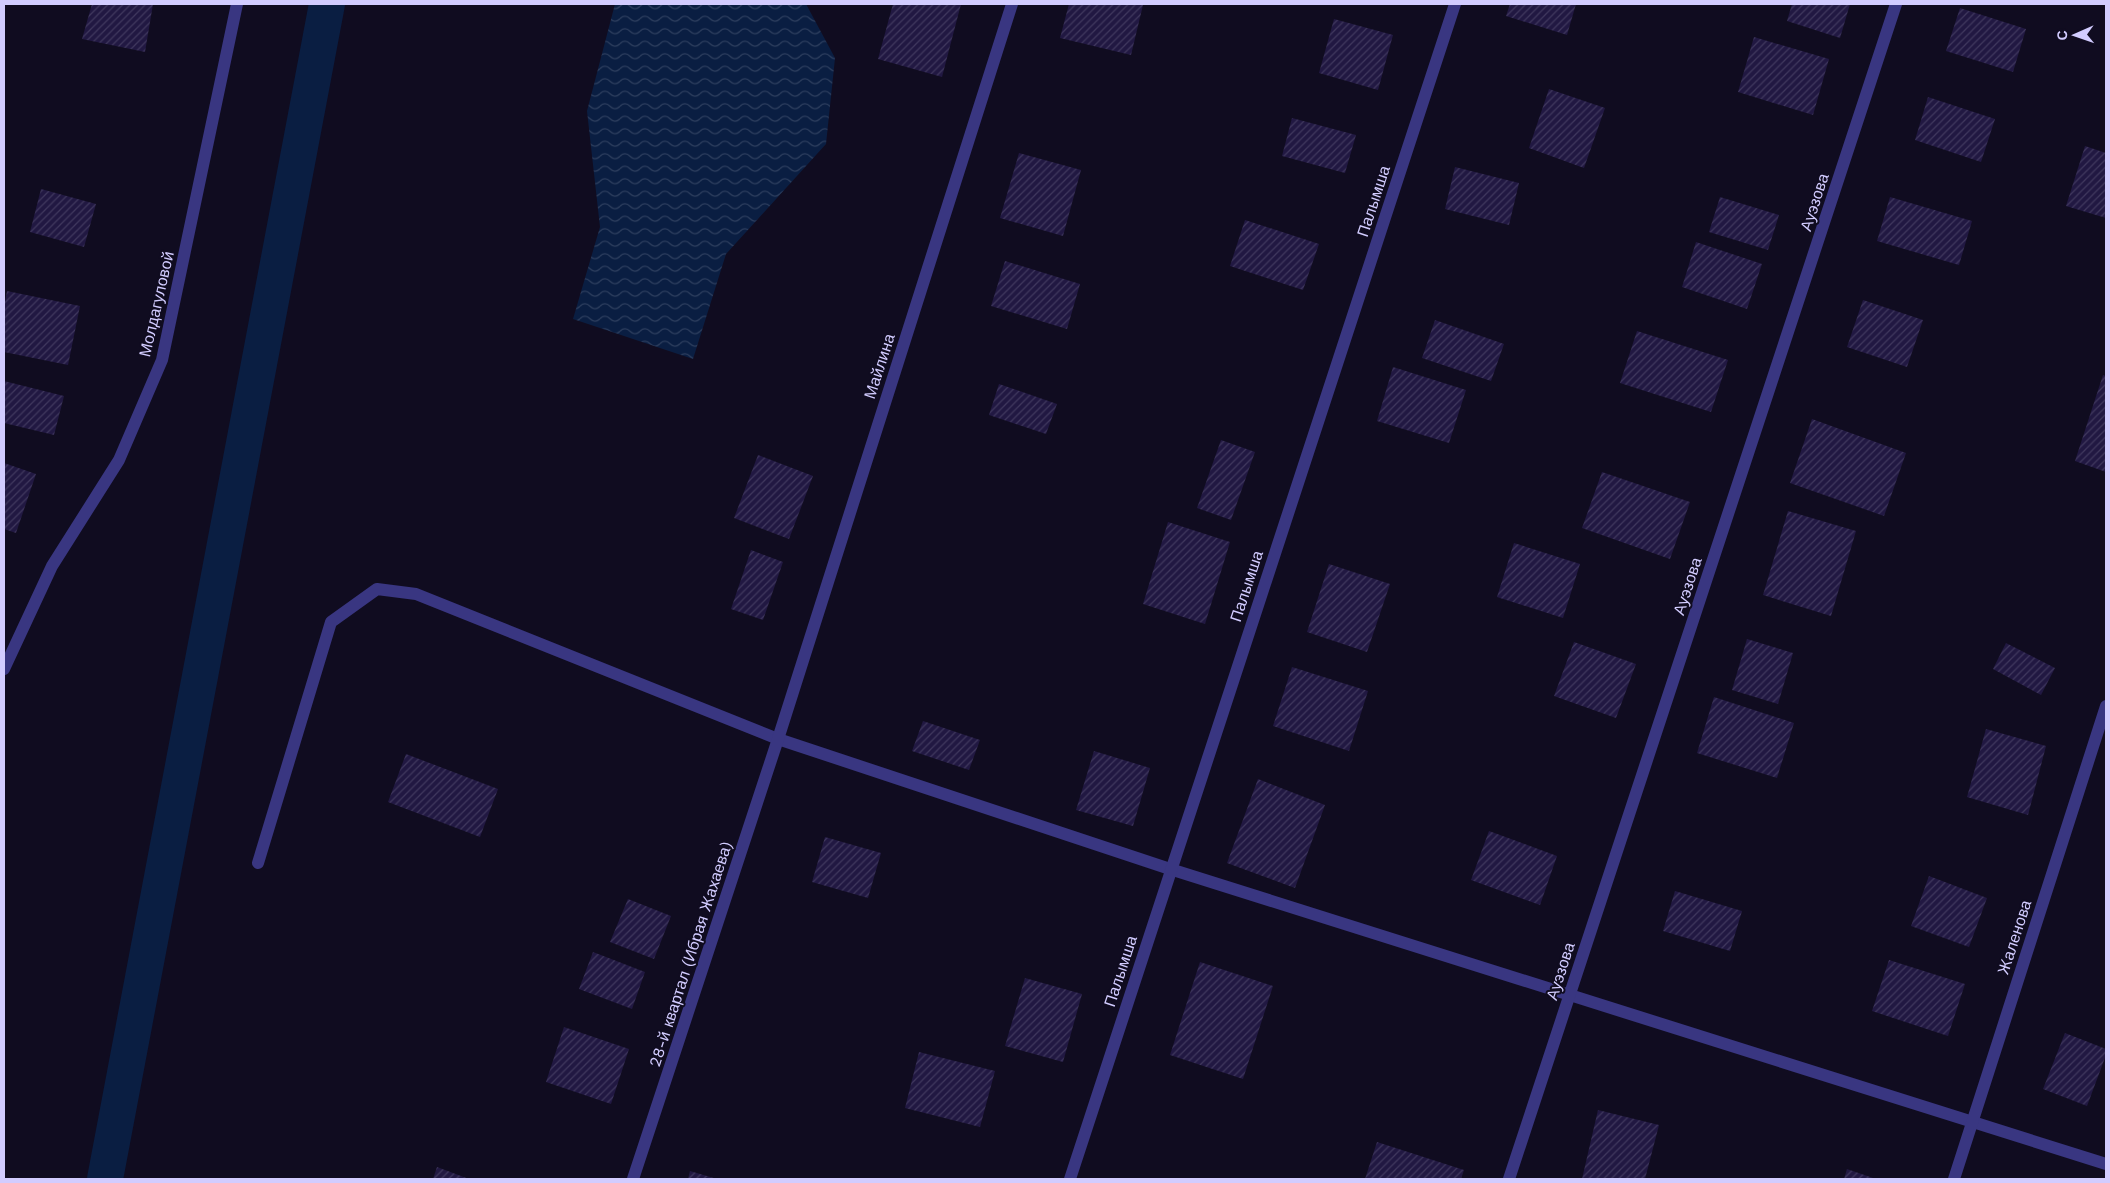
<svg xmlns="http://www.w3.org/2000/svg" width="2110" height="1183" viewBox="0 0 2110 1183" font-family="'Work Sans',sans-serif">
	<style>
		.water { fill: url(#water-waves) }
		.lines { fill: none; stroke-linecap: round; stroke-linejoin: round }
		.canal { stroke: #0a1e42; stroke-width: 36 }
		.building { fill: url(#building-hatch) }
		.minor { stroke: #393681; stroke-width: 12 }
		.labels { text-anchor: middle; stroke-width: 4; stroke-linejoin: round; paint-order: stroke }
		.street-label { font-size: 16px; fill: #d2ccff; stroke: #100c20 }
	</style>
	<defs>
		<pattern id="water-waves" width="16" height="10" patternUnits="userSpaceOnUse" patternTransform="scale(1.25)"><rect width="16" height="10" fill="#0a1e42"/><path d="M0 5q4-4 8 0t8 0" fill="none" stroke="#2d3e5e"/></pattern>
		<pattern id="building-hatch" width="6" height="6" patternUnits="userSpaceOnUse" patternTransform="scale(1.25)"><rect width="6" height="6" fill="#211842"/><path d="M-1 1l2-2M0 6l6-6M5 7l2-2" fill="none" stroke="#40385e"/></pattern>
	</defs>
	<rect width="100%" height="100%" fill="#100c20"/>
	<polygon class="water" points="615,4 806,4 835,58 826,144 726,254 693,359 573,319 600,227 587,111"/>
	<g class="lines">
		<polyline class="canal" points="105,1179 327,4"/>
	</g>
	<g class="building">
		<polygon points="92,4 153,4 145,52 82,39"/>
		<polygon points="893,4 961,4 942,77 878,59"/>
		<polygon points="1069,4 1143,5 1131,55 1060,38"/>
		<polygon points="1510,4 1576,4 1567,35 1506,16"/>
		<polygon points="1792,4 1850,4 1840,38 1787,21"/>
		<polygon points="1960,8 2026,29 2013,72 1946,51"/>
		<polygon points="1334,19 1393,35 1378,90 1319,73"/>
		<polygon points="1754,37 1829,59 1813,115 1738,92"/>
		<polygon points="1549,89 1605,108 1584,168 1529,148"/>
		<polygon points="1928,97 1995,119 1981,162 1915,140"/>
		<polygon points="1292,118 1356,135 1345,173 1282,156"/>
		<polygon points="2085,146 2106,153 2106,218 2066,206"/>
		<polygon points="1019,153 1081,170 1063,236 1000,218"/>
		<polygon points="1455,167 1519,183 1509,225 1445,209"/>
		<polygon points="41,189 96,204 84,247 30,232"/>
		<polygon points="1720,197 1779,215 1768,250 1709,232"/>
		<polygon points="1890,197 1972,221 1959,265 1877,241"/>
		<polygon points="1245,220 1319,244 1303,290 1230,266"/>
		<polygon points="1696,242 1762,264 1747,309 1682,287"/>
		<polygon points="1005,261 1080,284 1067,329 991,306"/>
		<polygon points="7,291 80,306 68,365 4,352 4,307"/>
		<polygon points="1863,300 1923,320 1907,367 1847,347"/>
		<polygon points="1435,320 1504,344 1491,381 1422,358"/>
		<polygon points="1637,331 1728,360 1711,412 1620,383"/>
		<polygon points="1393,367 1466,390 1449,443 1377,421"/>
		<polygon points="2103,375 2106,376 2106,472 2075,461"/>
		<polygon points="4,381 64,396 54,435 4,423"/>
		<polygon points="999,384 1057,404 1046,434 989,415"/>
		<polygon points="1812,419 1906,453 1884,516 1790,483"/>
		<polygon points="1221,440 1255,452 1231,520 1197,508"/>
		<polygon points="758,455 813,476 789,539 734,518"/>
		<polygon points="4,463 36,474 16,533 4,529"/>
		<polygon points="1602,472 1690,502 1670,559 1582,528"/>
		<polygon points="1788,511 1856,531 1831,616 1763,595"/>
		<polygon points="1168,522 1230,542 1205,624 1143,604"/>
		<polygon points="1514,543 1580,564 1563,618 1497,597"/>
		<polygon points="751,550 783,562 763,620 731,609"/>
		<polygon points="1329,564 1390,584 1367,652 1307,632"/>
		<polygon points="1747,639 1793,653 1778,704 1732,690"/>
		<polygon points="1574,642 1636,664 1616,718 1554,696"/>
		<polygon points="2006,643 2055,668 2041,695 1993,669"/>
		<polygon points="1292,667 1368,691 1349,751 1273,726"/>
		<polygon points="1714,697 1794,723 1777,778 1697,753"/>
		<polygon points="923,721 980,740 969,770 912,751"/>
		<polygon points="1986,729 2046,746 2028,815 1967,797"/>
		<polygon points="1094,751 1150,768 1133,826 1076,810"/>
		<polygon points="406,754 498,789 480,837 388,802"/>
		<polygon points="1258,779 1325,805 1295,888 1227,863"/>
		<polygon points="1489,831 1557,856 1540,905 1471,880"/>
		<polygon points="825,837 881,853 868,898 812,882"/>
		<polygon points="1929,876 1987,898 1969,947 1911,926"/>
		<polygon points="1675,891 1742,911 1730,951 1663,931"/>
		<polygon points="628,899 671,916 654,959 610,942"/>
		<polygon points="593,952 645,972 632,1009 579,989"/>
		<polygon points="1889,960 1965,984 1948,1036 1872,1011"/>
		<polygon points="1200,962 1273,986 1243,1079 1170,1055"/>
		<polygon points="1025,978 1082,994 1063,1062 1005,1046"/>
		<polygon points="564,1027 629,1049 611,1104 546,1082"/>
		<polygon points="2065,1033 2106,1049 2106,1055 2087,1106 2043,1089"/>
		<polygon points="919,1052 995,1071 980,1127 905,1108"/>
		<polygon points="1598,1110 1659,1125 1645,1179 1582,1179"/>
		<polygon points="1377,1142 1464,1170 1461,1179 1365,1179"/>
		<polygon points="437,1167 469,1179 433,1179"/>
		<polygon points="1847,1169 1876,1179 1844,1179"/>
		<polygon points="690,1171 717,1179 688,1179"/>
	</g>
	<g class="lines">
		<g class="minor">
			<polyline points="4,669 52,566 119,460 162,360 237,4"/>
			<polyline points="258,863 331,622 377,589 416,594 778,739 1170,869 2106,1164"/>
			<polyline points="633,1179 778,739 1012,4"/>
			<polyline points="1070,1179 1455,4"/>
			<polyline points="1509,1179 1896,4"/>
			<polyline points="1954,1179 2106,706"/>
		</g>
	</g>
	<g class="labels">
		<g class="street-label">
			<text transform="translate(1373 201) rotate(-72)" y="6">Палымша</text>
			<text transform="translate(1814 202) rotate(-72)" y="6">Ауэзова</text>
			<text transform="translate(156 304) rotate(-77)" y="6">Молдагуловой</text>
			<text transform="translate(879 366) rotate(-72)" y="6">Майлина</text>
			<text transform="translate(1246 586) rotate(-72)" y="6">Палымша</text>
			<text transform="translate(1687 586) rotate(-72)" y="6">Ауэзова</text>
			<text transform="translate(2014 937) rotate(-72)" y="6">Жаленова</text>
			<text transform="translate(690 954) rotate(-72)" y="6">28-й квартал (Ибрая Жахаева)</text>
			<text transform="translate(1120 971) rotate(-72)" y="6">Палымша</text>
			<text transform="translate(1560 971) rotate(-72)" y="6">Ауэзова</text>
		</g>
	</g>
	<rect width="2110" height="1183" fill="none" stroke="#d2ccff" stroke-width="10"/>
	<g transform="translate(2075 35) rotate(268)" stroke="#100c20" stroke-width="4" paint-order="stroke">
	<path d="M0-4L9 19L0 12L-9 19Z" fill="#d2ccff"/>
	<text y="-8" font-size="14" font-weight="bold" text-anchor="middle" fill="#d2ccff">С</text>
	</g>
</svg>
